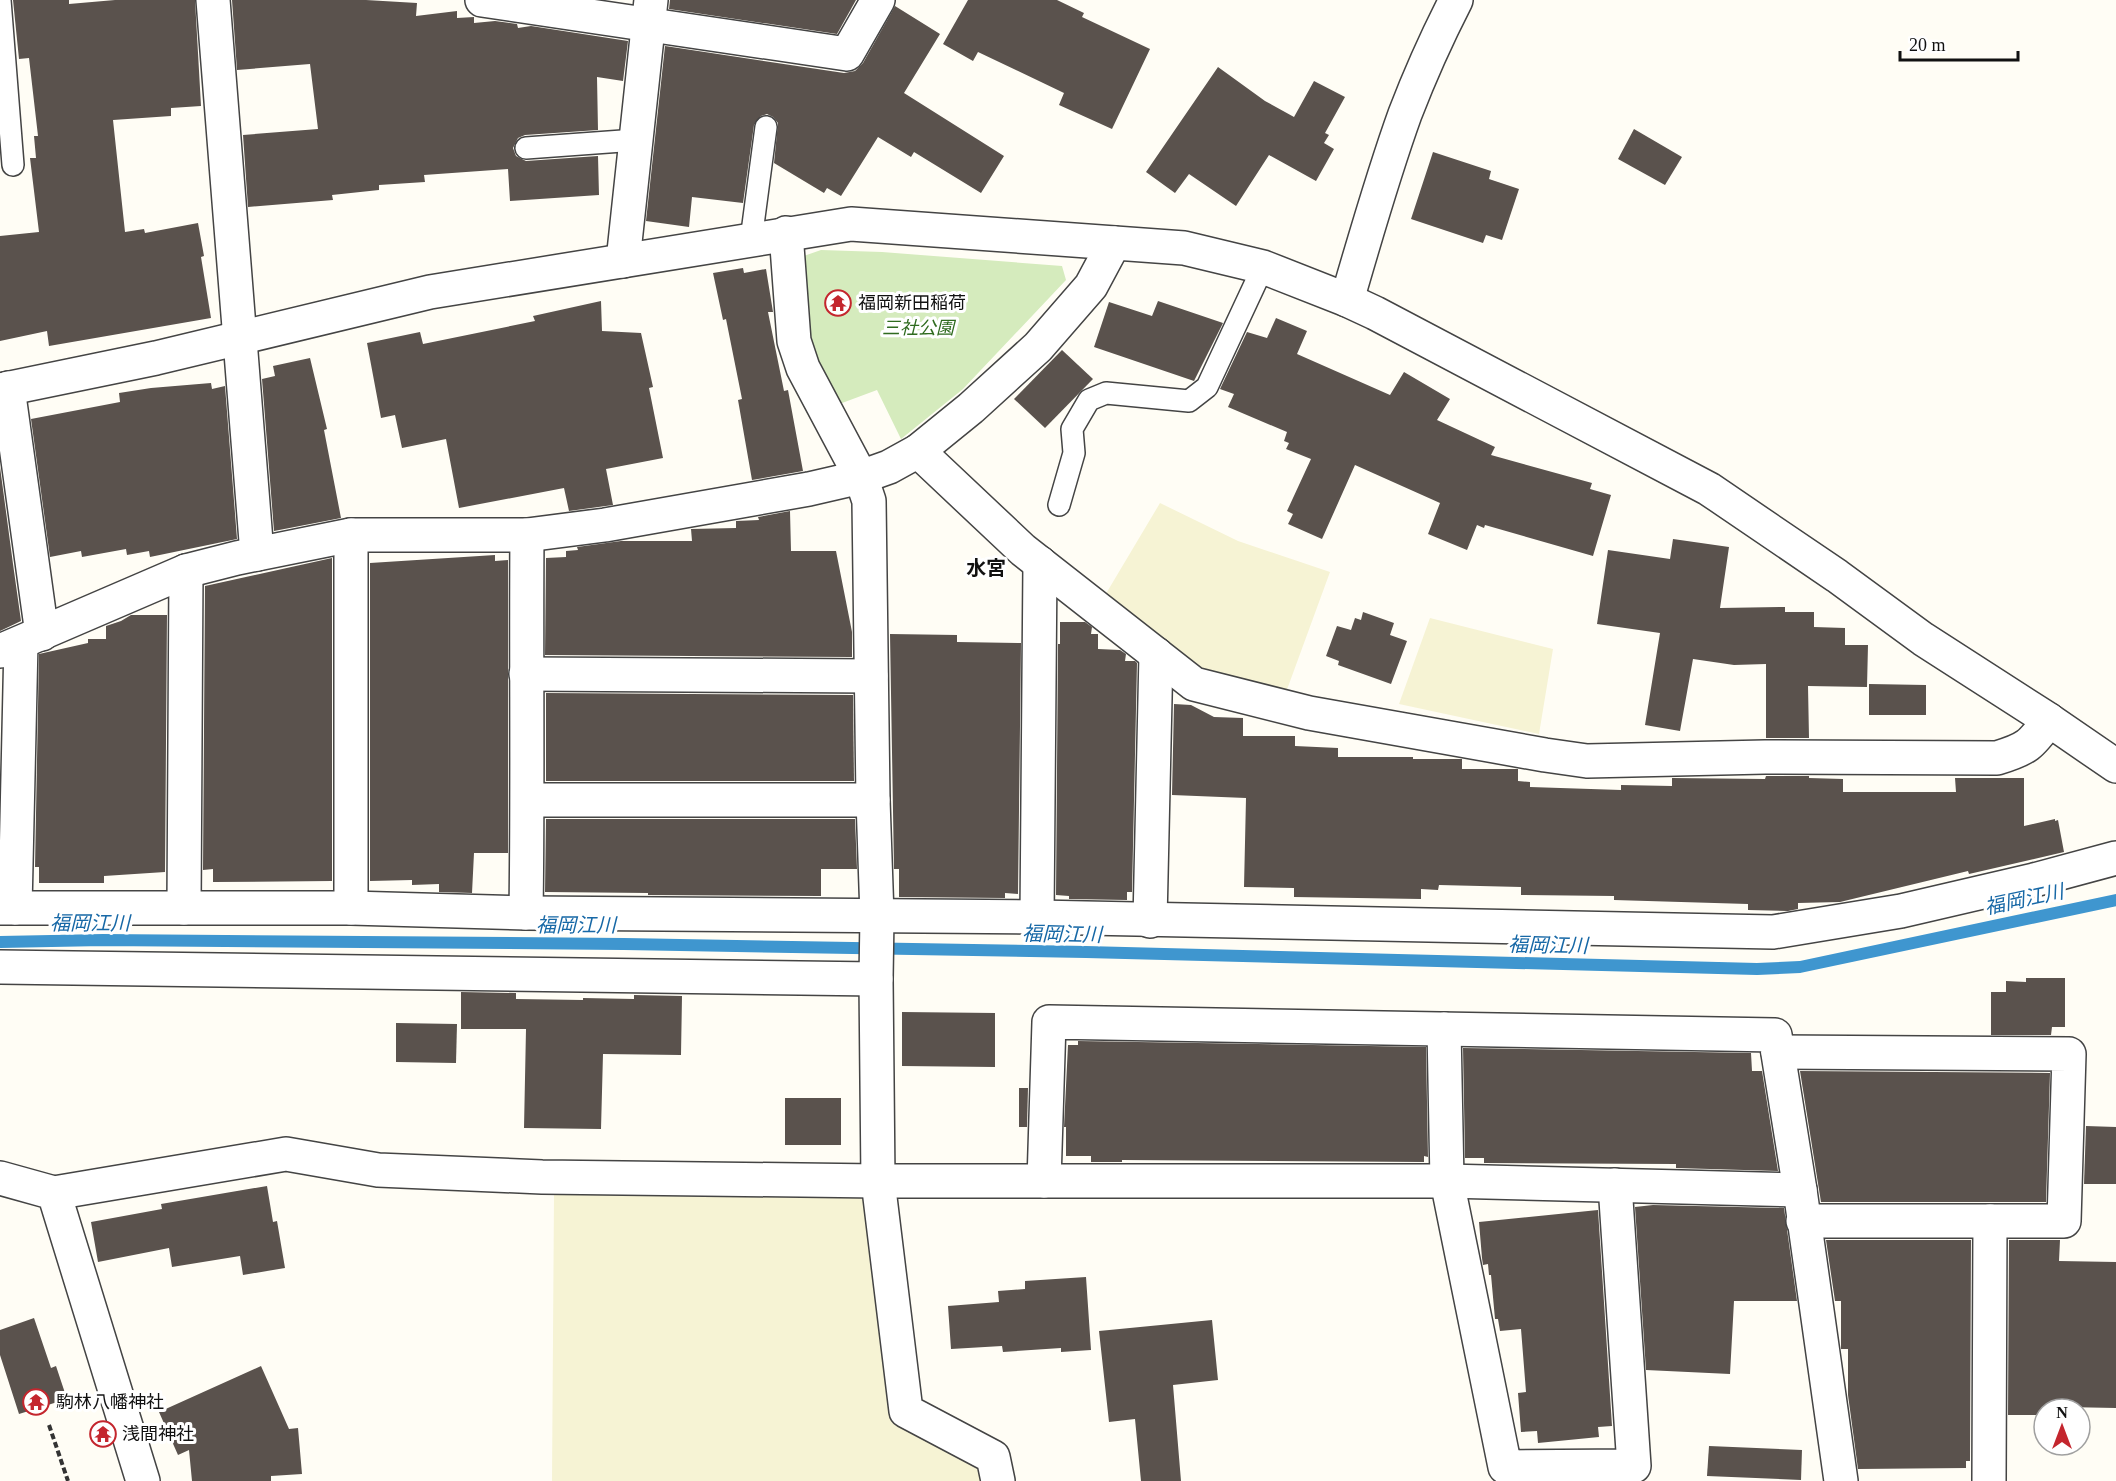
<svg xmlns="http://www.w3.org/2000/svg" width="2116" height="1481" viewBox="0 0 2116 1481" font-family="'Times New Roman','Noto Sans JP',serif">
	<style>
		.farmland { fill: #f6f3d4 }
		.green { fill: #d5ebbd }
		.lines { fill: none; stroke-linecap: round; stroke-linejoin: round }
		.stream { stroke: #3f96cf; stroke-width: 12 }
		.building { fill: #5a524d }
		.service-casing { stroke: #444; stroke-width: 24 }
		.minor-casing { stroke: #444; stroke-width: 36 }
		.tertiary-casing { stroke: #444; stroke-width: 36 }
		.path { stroke: #333; stroke-width: 4; stroke-dasharray: 6 3; stroke-linecap: butt }
		.service { stroke: #fff; stroke-width: 21 }
		.minor { stroke: #fff; stroke-width: 33 }
		.tertiary { stroke: #fff; stroke-width: 33 }
		.labels { text-anchor: middle; stroke-width: 6; stroke-linejoin: round; paint-order: stroke }
		.poi-label { font-size: 18px; fill: #111; stroke: #fff; text-anchor: start }
		.park-label { font-size: 18px; font-style: italic; fill: #2f6b1f; stroke: #fff }
		.neighbourhood-label { font-size: 20px; font-weight: bold; fill: #111; stroke: #fff }
		.water-label { font-size: 20px; font-style: italic; fill: #1768a6; stroke: #fff }
	</style>
	<rect width="100%" height="100%" fill="#fffdf5"/>
	<g class="farmland">
		<polygon points="1160,503 1238,541 1330,572 1285,695 1210,677 1104,597"/>
		<polygon points="1430,618 1553,649 1539,734 1399,704"/>
		<polygon points="845,1190 863,1200 891,1420 969,1457 987,1476 988,1481 552,1481 554,1194"/>
	</g>
	<polygon class="green" points="821,250 882,252 1062,266 1066,280 963,389 901,439 877,390 834,406 806,345 798,258"/>
	<g class="lines">
		<polyline class="stream" points="0,942 103,940 624,944 1086,952 1757,969 1800,967 2116,900"/>
	</g>
	<g class="building">
		<polygon points="13,0 69,0 69,4 115,0 195,0 201,106 171,108 171,116 113,120 125,232 144,229 145,233 198,223 204,256 201,257 211,318 49,346 47,331 0,341 0,236 39,232 30,158 36,158 34,136 38,136 29,58 19,59"/>
		<polygon points="232,0 366,0 417,3 416,16 457,11 457,18 474,17 474,23 495,21 517,24 518,28 531,26 628,41 623,81 597,77 598,130 525,135 518,138 513,148 516,156 526,161 598,156 599,195 510,201 508,169 424,175 425,182 379,185 379,190 332,195 333,200 248,207 243,135 318,129 310,64 237,70"/>
		<polygon points="670,0 856,0 837,34 669,9"/>
		<polygon points="968,0 1057,0 1084,13 1082,17 1150,49 1112,129 1059,105 1064,93 978,52 973,61 943,44"/>
		<polygon points="895,6 940,34 904,93 1004,156 981,193 914,152 911,157 878,137 841,196 827,188 824,193 774,163 778,123 773,117 767,114 761,116 754,125 743,203 692,197 689,227 646,221 665,46 844,73 855,71 863,63"/>
		<polygon points="1218,67 1265,101 1294,117 1314,81 1345,97 1325,133 1329,135 1324,143 1334,149 1316,181 1269,155 1236,206 1189,174 1175,193 1146,172"/>
		<polygon points="1634,129 1682,157 1665,185 1618,159"/>
		<polygon points="1433,152 1491,171 1489,179 1519,189 1502,240 1486,235 1483,243 1411,219"/>
		<polygon points="743,268 744,273 766,269 773,312 768,312 784,391 788,390 803,471 752,480 738,400 742,399 726,319 723,320 713,273"/>
		<polygon points="601,301 602,331 641,333 653,387 649,388 663,458 606,469 613,505 569,511 564,488 459,508 446,439 402,448 395,415 381,418 367,343 420,332 423,344 535,321 533,316"/>
		<polygon points="1158,301 1223,323 1194,381 1094,347 1109,302 1152,316"/>
		<polygon points="1276,318 1307,331 1297,354 1390,395 1404,372 1450,399 1437,420 1495,447 1491,455 1592,483 1590,489 1611,495 1593,556 1485,525 1484,528 1477,525 1467,550 1428,534 1440,503 1355,465 1322,539 1288,524 1293,514 1287,511 1311,459 1286,449 1289,443 1284,441 1287,432 1228,407 1234,394 1220,389 1247,332 1267,338"/>
		<polygon points="1062,350 1093,379 1045,428 1014,399"/>
		<polygon points="310,358 327,429 324,430 341,518 274,531 262,379 275,376 273,366"/>
		<polygon points="211,383 212,389 225,386 237,539 150,557 149,551 127,555 126,549 82,557 81,551 50,557 31,419 120,402 119,393 151,388"/>
		<polygon points="0,467 13,564 7,565 13,564 21,621 0,631"/>
		<polygon points="790,511 791,551 836,551 852,632 852,657 545,655 546,558 566,557 566,551 578,550 577,547 621,541 692,541 691,529 736,528 736,521 759,520 758,517"/>
		<polygon points="1673,539 1729,547 1720,608 1785,607 1785,612 1814,612 1814,627 1845,628 1845,645 1868,645 1867,687 1808,686 1809,738 1766,738 1766,664 1734,665 1693,659 1680,731 1645,725 1660,633 1597,624 1608,550 1670,559"/>
		<polygon points="495,555 495,561 508,560 508,853 474,853 472,893 439,892 439,884 412,885 412,880 370,881 370,563"/>
		<polygon points="332,558 332,881 213,882 213,869 203,870 205,586"/>
		<polygon points="1363,612 1394,623 1390,635 1407,641 1391,684 1338,665 1339,661 1326,656 1337,626 1351,630 1355,618 1361,620"/>
		<polygon points="131,615 167,615 165,872 104,876 104,883 39,883 39,867 35,867 39,654 88,643 88,639 106,639 106,626 121,621"/>
		<polygon points="1060,622 1085,622 1092,627 1091,634 1098,634 1098,649 1120,650 1126,654 1125,661 1135,661 1137,663 1132,892 1127,892 1127,900 1069,899 1069,896 1056,895 1058,644 1060,644"/>
		<polygon points="890,634 957,635 957,642 1021,643 1018,894 1005,893 1005,898 899,897 899,869 894,869"/>
		<polygon points="1869,684 1926,685 1926,715 1869,715"/>
		<polygon points="546,693 853,695 854,781 546,781"/>
		<polygon points="1174,704 1191,705 1214,717 1243,718 1243,736 1295,736 1295,746 1338,748 1338,757 1413,757 1413,759 1462,759 1462,769 1518,769 1518,781 1530,782 1530,787 1621,790 1621,785 1672,786 1672,778 1765,779 1766,776 1809,776 1809,778 1843,779 1843,792 1956,792 1955,778 2024,778 2024,826 2055,819 2055,821 2058,820 2064,852 1969,874 1968,871 1840,902 1798,903 1798,909 1788,911 1748,910 1748,904 1614,900 1614,896 1521,895 1521,887 1439,885 1438,890 1421,889 1421,899 1294,897 1294,888 1244,887 1246,798 1172,795"/>
		<polygon points="546,819 855,819 857,869 821,869 821,896 648,895 648,893 545,892"/>
		<polygon points="2026,978 2065,978 2065,1027 2052,1027 2051,1035 1991,1035 1991,992 2006,992 2006,981 2026,982"/>
		<polygon points="461,992 516,993 516,999 583,1000 583,998 634,999 634,995 682,996 681,1055 603,1054 601,1129 524,1128 526,1029 461,1029"/>
		<polygon points="902,1012 995,1013 995,1067 902,1066"/>
		<polygon points="396,1023 457,1024 456,1063 396,1062"/>
		<polygon points="1078,1041 1426,1047 1428,1157 1424,1156 1424,1162 1122,1160 1122,1162 1091,1162 1091,1156 1066,1156 1066,1127 1064,1127 1068,1045 1078,1045"/>
		<polygon points="1463,1048 1751,1053 1752,1071 1762,1071 1778,1171 1676,1168 1676,1164 1484,1163 1484,1158 1465,1158"/>
		<polygon points="1800,1071 2050,1073 2046,1202 1821,1202"/>
		<polygon points="1019,1088 1028,1088 1027,1127 1019,1127"/>
		<rect x="785" y="1098" width="56" height="47"/>
		<polygon points="2086,1126 2116,1127 2116,1184 2084,1184"/>
		<polygon points="267,1186 273,1222 277,1221 285,1268 243,1275 240,1256 172,1267 169,1248 98,1262 91,1222 162,1209 161,1204"/>
		<polygon points="1653,1205 1784,1208 1797,1301 1734,1301 1730,1374 1646,1370 1635,1207"/>
		<polygon points="1598,1210 1612,1426 1598,1427 1599,1437 1538,1443 1537,1431 1521,1432 1518,1393 1526,1392 1521,1329 1500,1331 1498,1319 1495,1319 1491,1275 1489,1275 1488,1264 1483,1265 1482,1258 1479,1222"/>
		<polygon points="1826,1240 1971,1240 1970,1461 1966,1461 1966,1468 1858,1469 1848,1395 1848,1349 1841,1349 1841,1301 1835,1301"/>
		<polygon points="2009,1240 2060,1240 2059,1261 2116,1262 2116,1408 2065,1407 2065,1409 2044,1409 2044,1415 2008,1415"/>
		<polygon points="1086,1277 1091,1350 1061,1352 1061,1348 1003,1352 1002,1346 951,1349 948,1306 999,1302 998,1291 1025,1289 1025,1281"/>
		<polygon points="34,1318 51,1368 56,1366 67,1399 19,1414 0,1355 0,1330"/>
		<polygon points="1212,1320 1218,1380 1173,1385 1181,1481 1141,1481 1135,1419 1109,1422 1099,1331"/>
		<polygon points="261,1366 289,1429 298,1428 302,1474 271,1476 271,1481 192,1481 189,1450 178,1455 159,1412"/>
		<polygon points="1709,1446 1802,1450 1801,1480 1707,1476"/>
	</g>
	<g class="lines">
		<g class="service-casing">
			<g id="service">
				<polyline points="0,0 13,165"/>
				<polyline points="526,148 636,140"/>
				<polyline points="751,240 766,127"/>
				<polyline points="1059,505 1074,453 1072,429 1089,400 1106,393 1189,401 1207,387 1263,267"/>
			</g>
		</g>
		<g class="minor-casing">
			<g id="minor">
				<polyline points="213,0 257,554"/>
				<polyline points="482,0 847,54 878,0"/>
				<polyline points="786,233 794,341 803,368 861,477 869,501 873,800 877,916 876,979 878,1181 906,1411 993,1457 998,1481"/>
				<polyline points="623,261 651,0"/>
				<polyline points="8,388 42,634"/>
				<path d="M 918,451 L 1023,550 L 1194,684 L 1309,713 L 1545,755 L 1587,761 L 1765,757 L 1997,758 C 2027,749 2031,745 2049,720"/>
				<polyline points="351,535 351,908"/>
				<polyline points="0,651 186,571 237,558 351,535 527,535 605,525 809,489 861,477 889,467 918,451 971,408 1038,347 1091,286 1114,243"/>
				<polyline points="526,674 871,676"/>
				<polyline points="528,800 873,800"/>
				<polyline points="0,908 351,908 526,913 1037,917 1773,932 1901,911 2034,880 2116,858"/>
				<polyline points="15,908 21,643"/>
				<polyline points="184,908 186,571"/>
				<path d="M 526,913 C 528,787 526,661 527,535"/>
				<polyline points="1037,917 1040,563"/>
				<polyline points="1150,921 1156,654"/>
				<polyline points="0,967 876,979"/>
				<polyline points="1444,1029 1447,1181 1505,1467 1634,1466 1615,1185"/>
				<polyline points="1778,1052 2069,1054 2064,1221 1803,1221"/>
				<polyline points="0,1178 54,1193 143,1481"/>
				<polyline points="1044,1181 1049,1022 1775,1035 1800,1190 1841,1481"/>
				<polyline points="54,1193 286,1154 378,1170 542,1177 878,1181 1447,1181 1800,1190"/>
				<polyline points="1989,1481 1990,1221"/>
			</g>
		</g>
		<g class="tertiary-casing">
			<g id="tertiary">
				<path d="M 1347,300 C 1365,238 1383,175 1405,114 C 1420,75 1437,37 1456,0"/>
				<polyline points="0,390 156,358 430,292 851,224 1184,248 1263,267 1347,300 1375,313 1709,489 1837,576 1923,639 2049,720 2116,766"/>
			</g>
		</g>
		<polyline class="path" points="49,1425 68,1481"/>
		<use href="#service" class="service"/>
		<use href="#minor" class="minor"/>
		<use href="#tertiary" class="tertiary"/>
	</g>
	<defs>
		<g id="temple-ring" transform="scale(1.35)"><circle r="9.5" fill="#fff" stroke="#c4262e" stroke-width="1.5"/><path d="M0-6L5-2H3V0L6.5 2.5H4V6H1.5V3h-3V6H-4V2.5H-6.5L-3 0V-2H-5Z" fill="#c4262e"/></g>
	</defs>
	<g fill-rule="evenodd">
		<use href="#temple-ring" x="838" y="303"/>
		<use href="#temple-ring" x="36" y="1402"/>
		<use href="#temple-ring" x="103" y="1434"/>
	</g>
	<g class="labels">
		<g class="poi-label">
			<text x="858" y="309">福岡新田稲荷</text>
			<text x="56" y="1408">駒林八幡神社</text>
			<text x="122" y="1440">浅間神社</text>
		</g>
		<g class="park-label">
			<text x="918" y="334">三社公園</text>
		</g>
		<g class="neighbourhood-label">
			<text x="986" y="575">水宮</text>
		</g>
		<g class="water-label">
			<text transform="translate(2024 899) rotate(-12)" y="7">福岡江川</text>
			<text x="90" y="930">福岡江川</text>
			<text x="576" y="932">福岡江川</text>
			<text transform="translate(1062 934) rotate(1)" y="7">福岡江川</text>
			<text transform="translate(1548 945) rotate(1)" y="7">福岡江川</text>
		</g>
	</g>
	<g transform="translate(2062 1427)"><circle r="28" fill="#ffffff" stroke="#a0a0a0" stroke-width="1.5"/>
	<path d="M0-4.5L10 22L0 15L-10 22Z" fill="#c4262e"/>
	<text y="-9" font-size="16" font-weight="bold" text-anchor="middle" fill="#111111">N</text>
	</g>
	<path d="M1900 51v9h118v-9" fill="none" stroke="#111111" stroke-width="3"/>
	<text x="1909" y="51" font-size="18" fill="#111111" stroke="#ffffff" stroke-width="4.5" paint-order="stroke">20 m</text>
</svg>
